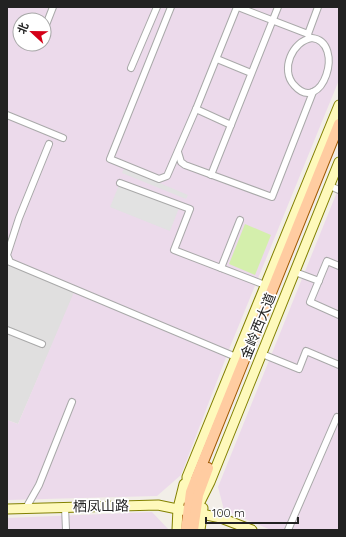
<svg xmlns="http://www.w3.org/2000/svg" width="346" height="537" viewBox="0 0 346 537" font-family="Quicksand,'Noto Sans SC',sans-serif">
	<style>
		.residential { fill: #e0dfdf }
		.industrial { fill: #ecdaeb; fill-rule: evenodd }
		.grass { fill: #d4efac }
		.parking { fill: #e2e2e2 }
		.lines { fill: none; stroke-linecap: round; stroke-linejoin: round }
		.street-casing { stroke: #a9a9a9; stroke-width: 8 }
		.secondary-casing { stroke: #828100; stroke-width: 11 }
		.primary-casing { stroke: #a05900; stroke-width: 12 }
		.street { stroke: #fff; stroke-width: 6 }
		.secondary { stroke: #fef9bb; stroke-width: 9 }
		.primary { stroke: #ffcca1; stroke-width: 10 }
		.labels { text-anchor: middle; stroke-width: 3.5; stroke-linejoin: round; paint-order: stroke }
		.street-label { font-size: 14px; fill: #222; stroke: #fff }
	</style>
	<rect width="100%" height="100%" fill="#f2eee8"/>
	<polygon class="residential" points="7,264 75,292 18,424 7,420"/>
	<g class="industrial">
		<path d="M 7,7 L 339,7 L 339,80 L 230,347 L 181,475 L 157,496 L 7,500 L 7,420 L 18,424 L 74,292 L 7,264 ZM 20,20 L 44,20 L 44,44 L 20,44 Z"/>
		<polygon points="339,187 339,530 271,530 224,510 218,487"/>
		<polygon points="152,512 169,530 7,530 7,518"/>
	</g>
	<polygon class="grass" points="245,224 271,235 255,275 229,264"/>
	<g class="parking">
		<polygon points="124,168 188,195 186,199 122,173"/>
		<polygon points="119,185 179,208 170,231 110,207"/>
	</g>
	<g class="lines">
		<g class="street-casing">
			<g id="street">
				<polyline points="171,7 110,159 159,179 167,176 196,109 237,7"/>
				<polyline points="238,7 308,34"/>
				<polyline points="44,30 53,7"/>
				<polyline points="309,37 308,34 318,7"/>
				<path d="M 312,38 C 346,42 322,117 294,85 C 280,70 292,41 312,38 Z"/>
				<polyline points="217,59 251,73"/>
				<polyline points="131,68 157,7"/>
				<polyline points="196,109 231,125"/>
				<polyline points="7,115 63,138"/>
				<polyline points="49,144 19,218 7,255 10,262 236,357"/>
				<polyline points="178,152 181,162 185,165 272,197 313,92"/>
				<polyline points="211,175 278,7"/>
				<polyline points="120,183 190,209 174,250 265,285"/>
				<polyline points="330,186 339,190"/>
				<polyline points="339,266 327,261 310,302 339,315"/>
				<polyline points="221,268 240,220"/>
				<polyline points="295,272 319,281"/>
				<polyline points="7,330 42,344"/>
				<polyline points="262,354 299,369 306,351 339,365"/>
				<polyline points="65,507 66,530"/>
				<polyline points="26,508 39,485 72,402"/>
				<polyline points="288,530 337,417"/>
			</g>
		</g>
		<g class="secondary-casing">
			<g id="secondary">
				<polyline points="188,500 187,477 339,105"/>
				<polyline points="198,506 210,482 339,162"/>
				<polyline points="7,509 158,505 221,518 252,530"/>
				<polyline points="177,530 178,508 184,484"/>
				<polyline points="200,530 203,508"/>
			</g>
		</g>
		<g class="primary-casing">
			<g id="primary">
				<polyline points="186,530 191,492 196,479 339,124"/>
				<polyline points="193,530 198,495 208,468"/>
			</g>
		</g>
		<use href="#street" class="street"/>
		<use href="#secondary" class="secondary"/>
		<use href="#primary" class="primary"/>
	</g>
	<g class="labels">
		<g class="street-label">
			<text transform="translate(258 326) rotate(-68)" y="5">金岭西大道</text>
			<text transform="translate(101 506) rotate(-1)" y="5">栖凤山路</text>
		</g>
	</g>
	<rect width="346" height="537" fill="none" stroke="#222222" stroke-width="16"/>
	<g transform="translate(32 32) rotate(292)"><circle r="19" fill="#ffffff" stroke="#a7a7a7"/>
	<path d="M0-3L7 15L0 10L-7 15Z" fill="#d40018"/>
	<text y="-6" font-size="11" font-weight="bold" text-anchor="middle" fill="#222222">北</text>
	</g>
	<path d="M206 517v6h92v-6" fill="none" stroke="#222222" stroke-width="2"/>
	<text x="212" y="517" font-size="12" fill="#222222" stroke="#ffffff" stroke-width="3" paint-order="stroke">100 m</text>
</svg>
